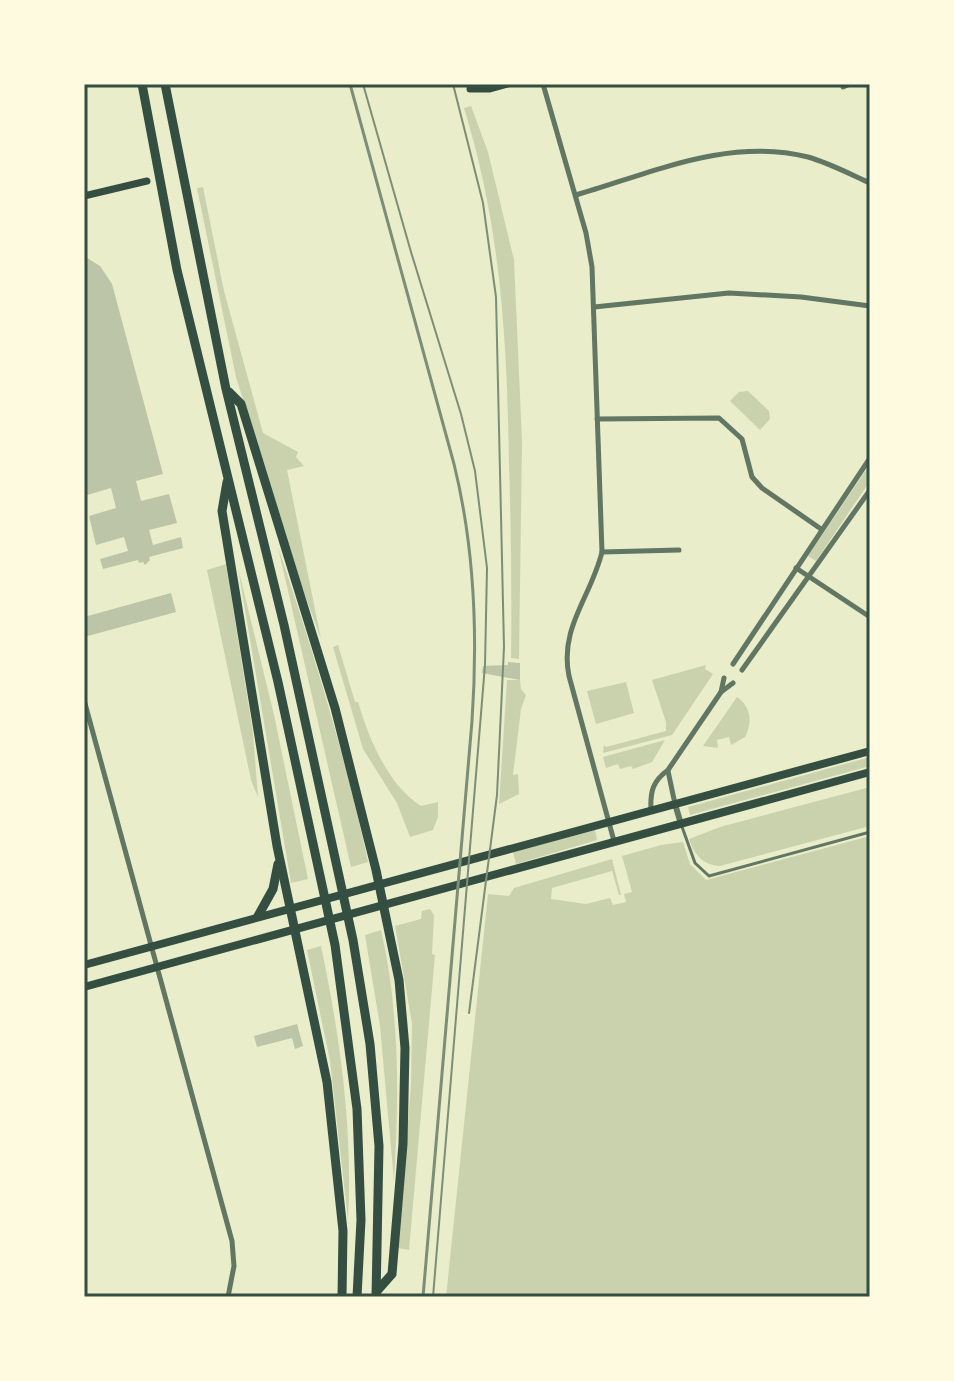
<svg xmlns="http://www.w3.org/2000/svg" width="954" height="1381" viewBox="0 0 954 1381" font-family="'Open Sans',sans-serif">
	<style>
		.green { fill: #cad2ad }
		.building { fill: #bcc5a7 }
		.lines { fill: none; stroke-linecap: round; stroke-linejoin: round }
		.service { stroke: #617663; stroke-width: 3 }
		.minor { stroke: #617663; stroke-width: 5 }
		.tertiary { stroke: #617663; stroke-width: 6 }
		.secondary { stroke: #344e41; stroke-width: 7 }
		.primary { stroke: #344e41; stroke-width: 8 }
		.motorway { stroke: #344e41; stroke-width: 9 }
		.tram { stroke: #7c8e77; stroke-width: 2 }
		.rail { stroke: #7c8e77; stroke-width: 3 }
		.neatline { fill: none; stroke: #344e41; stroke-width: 3 }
	</style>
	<rect width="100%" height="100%" fill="#e9edc9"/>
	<g class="green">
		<path d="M 471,106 L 488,152 L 514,260 L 522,441 L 519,659 L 511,658 C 512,593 511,528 509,463 C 507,339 501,228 464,108 Z"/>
		<polygon points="203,187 224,291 263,433 298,452 296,457 304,466 287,470 321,639 293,562 236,377 197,188"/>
		<polygon points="748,391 769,411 770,419 760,430 730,401 739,392"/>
		<polygon points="870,464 870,481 816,561 808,556"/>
		<path d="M 278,547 C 313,651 345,755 368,862 L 351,867 Z"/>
		<polygon points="226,564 253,733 258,797 251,780 207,570"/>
		<polygon points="238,568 274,715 308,879 291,883"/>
		<path d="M 338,645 L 355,702 L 358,702 C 369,739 388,785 421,806 L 438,802 L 438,817 L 433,830 L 410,837 L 397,803 L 363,749 L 333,647 Z"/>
		<polygon points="706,665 705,669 713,674 672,735 603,753 604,745 606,747 666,731 666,722 652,680"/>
		<polygon points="507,680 520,680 521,689 526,695 521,709 513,775 518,774 519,794 499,804"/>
		<polygon points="626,682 634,713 596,724 587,691"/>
		<path d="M 737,697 C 751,707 753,722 745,737 L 731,745 L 729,737 L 717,740 L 718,748 L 703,746 Z"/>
		<polygon points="665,740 652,762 633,769 631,766 620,769 618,764 606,768 603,757"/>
		<polygon points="870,757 870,766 690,815 688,807"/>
		<path d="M 870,787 L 870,826 L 720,866 C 702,865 695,855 689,839 L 720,827 Z"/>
		<polygon points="595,830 597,840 516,864 513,852"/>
		<polygon points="870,836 870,1297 446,1297 488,894 509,896 514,888 612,859 621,895 619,895 612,871 552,888 551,899 586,904 610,898 613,905 626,902 624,894 632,892 622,856 661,845 683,842 690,864 706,880"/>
		<polygon points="430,909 434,915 432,954 435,955 409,1250 398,1248 411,1085 412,1023 395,926 421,919 422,911"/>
		<path d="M 381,930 C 400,1012 399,1098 394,1181 L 380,1026 L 365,935 Z"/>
		<path d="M 321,946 C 340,1036 353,1129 348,1220 L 330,1061 L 307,950 Z"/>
	</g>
	<g class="building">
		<polygon points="84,256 100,266 112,284 163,474 136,481 141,501 169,494 177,523 149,530 153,545 181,537 183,548 149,557 150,560 145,565 143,562 139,563 138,560 103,569 100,559 128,551 124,537 96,545 89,516 116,508 111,488 84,496"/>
		<polygon points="171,593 176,612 84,637 84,617"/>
		<polygon points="508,662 520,663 520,680 482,673 483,666 508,665"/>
		<polygon points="297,1024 303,1046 295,1049 292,1038 257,1047 254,1036"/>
	</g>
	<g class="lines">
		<polyline class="service" points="681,824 695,863 709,876 870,832"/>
		<g class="minor">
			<path d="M 543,84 L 586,233 L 592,267 L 602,552 C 591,597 559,628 569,676 L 614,841"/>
			<polyline points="843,87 850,84"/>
			<path d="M 576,195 C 652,173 728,137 808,157 C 829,163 850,174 870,183"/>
			<polyline points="594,307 729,293 801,297 870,306"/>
			<polyline points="597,419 719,418 742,439 752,477 762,488 821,529"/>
			<polyline points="602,552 679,550"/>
			<polyline points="796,568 870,617"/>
			<polyline points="733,664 870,458"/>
			<polyline points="742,670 870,490"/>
			<polyline points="721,692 733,683"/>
			<polyline points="84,700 232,1241 234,1266 228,1297"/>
			<polyline points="668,771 675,804"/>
			<path d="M 651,810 C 650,791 653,781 668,770 L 721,692 L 724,678"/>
		</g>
		<polyline class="tertiary" points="675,804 681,824"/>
		<g class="secondary">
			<polyline points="470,89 490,89 508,84"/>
			<polyline points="84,196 147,181"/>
		</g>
		<g class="primary">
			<polyline points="84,965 870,751"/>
			<polyline points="84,987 870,772"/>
		</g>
		<g class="motorway">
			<polyline points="142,84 177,270 278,682 335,945 357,1109 361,1220 357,1297"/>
			<polyline points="165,84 226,389 284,625 353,940 370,1044 379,1146 376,1297"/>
			<polyline points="229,392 241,404 335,708 376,870 399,980 405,1048 403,1144 392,1274 377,1291"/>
			<polyline points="227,482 222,511 277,846 327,1082 343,1231 342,1297"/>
			<polyline points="258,916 273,889 278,864"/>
		</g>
		<g class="tram">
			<polyline points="363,84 411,252 461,414 475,471 487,568 485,665 433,1297"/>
			<polyline points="453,84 483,203 496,297 504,647 497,795 469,1013"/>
		</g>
		<path class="rail" d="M 350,84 L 454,464 C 475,549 478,634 472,721 L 423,1297"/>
	</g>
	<rect width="954" height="1381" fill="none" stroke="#fefae0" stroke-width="172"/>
	<rect x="86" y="86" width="782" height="1209" class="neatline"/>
</svg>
